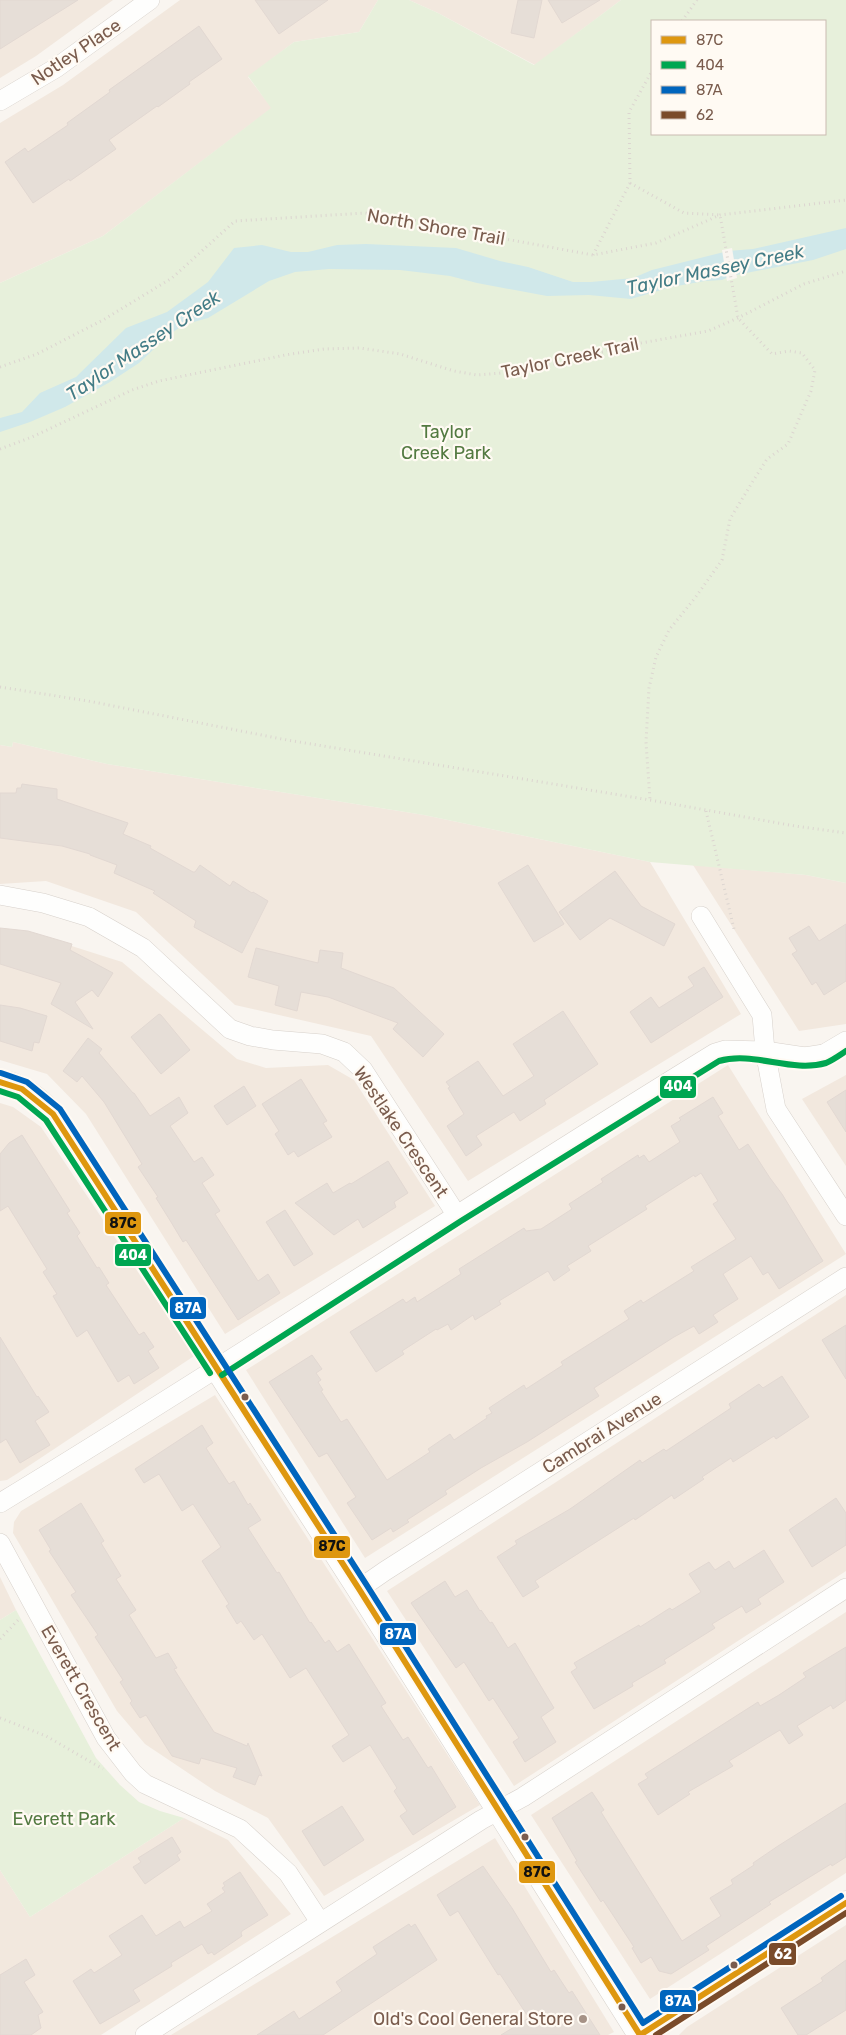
<svg xmlns="http://www.w3.org/2000/svg" width="846" height="2035" viewBox="0 0 846 2035" font-family="Rubik,sans-serif">
	<style>
		.residential { fill: #f2e8de }
		.green { fill: #e7f0db; fill-rule: evenodd }
		.water { fill: #d0e8ea }
		.pier { fill: #f9f5f0 }
		.building { fill: #e6ded7; stroke: #e2d8d2 }
		.lines { fill: none; stroke-linecap: round; stroke-linejoin: round }
		.minor-casing { stroke: #d7d1cb; stroke-width: 20 }
		.tertiary-casing { stroke: #d7d1cb; stroke-width: 25 }
		.path { stroke: #dcd5d0; stroke-width: 3; stroke-dasharray: 1 4; stroke-linecap: butt }
		.minor { stroke: #fefefd; stroke-width: 19 }
		.tertiary { stroke: #fefefd; stroke-width: 24 }
		.bus-1-casing { stroke: #fffaf3; stroke-width: 10 }
		.bus-2-casing { stroke: #fffaf3; stroke-width: 10 }
		.bus-3-casing { stroke: #fffaf3; stroke-width: 10 }
		.bus-4-casing { stroke: #fffaf3; stroke-width: 10 }
		.bus-1 { stroke: #de970f; stroke-width: 6 }
		.bus-2 { stroke: #00a651; stroke-width: 6 }
		.bus-3 { stroke: #0065bd; stroke-width: 6 }
		.bus-4 { stroke: #7a4b2a; stroke-width: 6 }
		.bus-dot { fill: #7a5c4d; stroke: #fffaf3; stroke-width: 2 }
		.poi-dot { fill: #a69286; stroke: #fffaf3; stroke-width: 2 }
		.labels { text-anchor: middle; stroke-width: 4.5; stroke-linejoin: round; paint-order: stroke }
		.street-label { font-size: 18px; fill: #7a5c4d; stroke: #fffaf3 }
		.park-label { font-size: 18px; fill: #537a41; stroke: #fffaf3 }
		.poi-label { font-size: 18px; fill: #7a5c4d; stroke: #fffaf3; text-anchor: end }
		.water-label { font-size: 19px; font-style: italic; fill: #437c86; stroke: #fffaf3 }
		.line-badge { stroke: #fffaf3; stroke-width: 2 }
		.badge-label { font-size: 14px; text-anchor: middle; font-weight: bold; fill: #fff }
		.pale-badge-label { font-size: 14px; text-anchor: middle; font-weight: bold; fill: #111 }
	</style>
	<rect width="100%" height="100%" fill="#f9f5f0"/>
	<g class="residential">
		<polygon points="0,0 113,0 36,56 0,78"/>
		<polygon points="180,0 378,0 359,32 294,42 248,77 272,108 103,236 0,283 0,123 63,85"/>
		<polygon points="409,0 621,0 535,65 438,13"/>
		<polygon points="13,742 107,764 424,815 650,862 741,1014 468,1181 371,1036 235,1005 136,912 46,881 0,884 0,745 12,747"/>
		<polygon points="693,865 806,875 846,883 846,1024 799,1031"/>
		<polygon points="0,933 37,935 122,962 237,1059 266,1068 328,1065 354,1080 435,1206 225,1334 86,1114 47,1074 0,1060"/>
		<polygon points="728,1065 846,1254 365,1558 246,1370"/>
		<polygon points="846,1075 846,1166 802,1099"/>
		<polygon points="0,1103 13,1107 41,1127 194,1356 18,1473 7,1480 0,1481"/>
		<polygon points="846,1295 846,1571 514,1786 387,1591"/>
		<polygon points="215,1395 480,1805 324,1896 268,1818 215,1791 145,1744 117,1711 13,1533 14,1522 21,1511"/>
		<polygon points="0,1577 16,1610 0,1620"/>
		<polygon points="846,1612 846,1873 650,1999 531,1815"/>
		<polygon points="184,1818 228,1840 291,1914 101,2035 0,2035 0,1870 30,1917"/>
		<polygon points="495,1838 614,2032 608,2035 171,2035"/>
		<polygon points="846,1925 846,2035 679,2035 687,2027"/>
	</g>
	<g class="green">
		<path d="M 378,0 L 409,0 L 438,13 L 534,65 L 621,0 L 846,0 L 846,883 L 806,875 L 650,862 L 424,815 L 107,764 L 13,742 L 12,747 L 0,745 L 0,283 L 103,236 L 271,108 L 248,76 L 294,42 L 359,32 ZM 652,21 L 825,21 L 825,134 L 652,134 Z"/>
		<polygon points="16,1610 96,1758 120,1785 139,1802 160,1811 184,1818 30,1917 0,1870 0,1620"/>
	</g>
	<polygon class="water" points="846,228 846,249 813,260 731,276 722,280 705,281 671,287 631,299 589,295 547,296 477,283 450,276 400,270 329,269 295,272 269,281 208,318 183,325 169,335 139,363 110,382 65,407 30,422 0,432 0,418 22,412 40,393 76,377 126,328 167,312 208,282 234,248 262,245 291,252 308,252 337,245 366,244 456,248 500,261 528,267 573,282 591,282 633,278 652,270 728,251 753,249"/>
	<polygon class="pier" points="732,248 737,278 727,281 722,250"/>
	<g class="building">
		<polygon points="0,0 78,0 0,49"/>
		<polygon points="255,0 328,0 279,34"/>
		<polygon points="518,0 542,0 534,38 511,33"/>
		<polygon points="548,0 600,0 562,23"/>
		<polygon points="199,26 222,59 189,82 190,84 158,107 157,106 109,140 116,149 70,181 69,179 33,203 5,162 25,148 28,152 68,125 67,123 110,92 109,90"/>
		<polygon points="22,784 57,789 57,799 128,823 123,834 151,846 150,848 193,872 195,872 200,865 230,886 233,881 252,893 253,892 268,901 242,953 194,927 196,921 153,893 155,891 114,873 117,865 90,855 90,854 62,846 0,838 0,793 16,793 17,788 21,788"/>
		<polygon points="528,865 564,924 534,942 498,883"/>
		<polygon points="615,871 641,906 675,924 664,946 610,918 580,940 559,912"/>
		<polygon points="846,924 846,981 824,995 816,982 812,985 799,964 792,954 797,951 789,938 809,926 819,941"/>
		<polygon points="0,928 28,931 72,944 70,950 113,973 98,997 92,990 75,1002 93,1029 51,1004 61,983 0,964"/>
		<polygon points="256,948 318,963 320,950 343,953 341,968 394,988 444,1034 423,1057 393,1029 398,1023 328,997 301,992 297,1011 275,1005 279,986 248,977"/>
		<polygon points="704,967 723,997 651,1043 630,1012 651,997 659,1008 694,986 688,977"/>
		<polygon points="0,1005 20,1008 47,1016 39,1043 34,1042 32,1051 0,1041"/>
		<polygon points="563,1011 598,1064 544,1100 546,1104 520,1121 514,1112 476,1136 482,1145 466,1156 447,1126 464,1114 448,1088 450,1087 446,1082 478,1061 503,1096 534,1076 513,1044"/>
		<polygon points="159,1014 161,1015 190,1050 161,1074 131,1037"/>
		<polygon points="88,1038 102,1049 99,1053 133,1093 134,1093 150,1116 179,1097 188,1113 170,1126 194,1162 202,1157 214,1175 202,1183 220,1211 215,1214 258,1281 268,1274 280,1293 238,1320 186,1240 183,1242 171,1222 156,1198 158,1197 138,1167 142,1164 104,1102 82,1076 77,1082 63,1071"/>
		<polygon points="301,1079 327,1121 323,1123 332,1137 298,1157 294,1151 288,1155 275,1134 279,1131 262,1104"/>
		<polygon points="244,1086 256,1106 227,1125 214,1106"/>
		<polygon points="846,1090 846,1132 827,1102"/>
		<polygon points="713,1097 723,1113 718,1116 739,1150 748,1144 770,1178 782,1194 823,1261 779,1289 768,1272 763,1275 751,1256 723,1274 738,1299 713,1315 718,1322 699,1334 694,1326 674,1337 594,1388 599,1396 527,1442 481,1468 445,1491 447,1494 407,1520 409,1522 393,1532 391,1528 372,1540 347,1503 356,1497 327,1453 319,1457 269,1382 312,1355 322,1369 316,1373 321,1380 318,1382 323,1390 321,1391 341,1422 347,1419 387,1480 430,1452 428,1449 450,1434 454,1440 487,1418 486,1416 492,1413 489,1408 524,1385 526,1389 563,1365 561,1362 629,1319 624,1311 641,1300 643,1303 694,1271 691,1267 736,1239 713,1204 718,1201 701,1173 695,1177 694,1175 645,1206 647,1209 588,1246 591,1251 567,1266 570,1270 554,1281 548,1271 499,1301 501,1304 475,1320 473,1315 451,1330 448,1324 437,1330 436,1329 402,1351 404,1354 376,1372 350,1332 403,1299 406,1303 415,1297 417,1302 461,1274 459,1269 524,1228 526,1231 541,1229 572,1209 569,1204 603,1182 601,1179 638,1155 639,1158 644,1155 649,1162 680,1142 671,1126 681,1120 679,1118"/>
		<polygon points="22,1135 70,1211 67,1213 80,1233 77,1236 97,1268 99,1267 109,1283 106,1285 139,1335 144,1332 154,1347 148,1351 159,1368 134,1384 129,1375 118,1382 87,1330 77,1337 53,1296 57,1294 43,1272 47,1269 8,1206 0,1211 0,1154 9,1143"/>
		<polygon points="388,1161 408,1193 394,1202 396,1207 363,1228 358,1219 334,1235 295,1203 327,1183 333,1193 350,1183 351,1184"/>
		<polygon points="285,1210 313,1254 294,1266 266,1222"/>
		<polygon points="846,1325 846,1379 822,1340"/>
		<polygon points="0,1337 37,1397 38,1396 49,1412 35,1421 50,1445 20,1463 6,1439 0,1443"/>
		<polygon points="782,1376 809,1417 776,1439 774,1436 733,1462 731,1458 702,1477 704,1479 674,1499 672,1495 635,1520 634,1518 535,1581 539,1587 523,1597 497,1557 517,1544 515,1541 570,1509 640,1460 642,1463 664,1449 666,1451 731,1408 729,1404 759,1384 763,1388"/>
		<polygon points="202,1425 213,1443 206,1448 229,1484 234,1481 248,1505 250,1503 261,1520 248,1528 277,1573 279,1572 310,1623 311,1622 325,1643 329,1640 337,1652 349,1644 386,1703 381,1706 403,1740 408,1737 428,1768 431,1766 456,1807 413,1835 400,1816 407,1811 394,1791 397,1788 370,1745 343,1762 332,1746 349,1735 306,1668 290,1678 262,1634 254,1640 241,1621 237,1624 226,1606 229,1604 202,1561 221,1547 193,1504 182,1511 159,1474 144,1483 135,1469"/>
		<polygon points="836,1498 846,1513 846,1545 812,1567 789,1530"/>
		<polygon points="81,1503 104,1541 101,1543 121,1576 116,1579 136,1610 129,1615 156,1658 168,1653 177,1668 174,1669 214,1732 247,1746 248,1743 262,1776 259,1775 255,1785 233,1777 237,1768 201,1758 199,1764 172,1756 146,1715 140,1718 130,1703 132,1701 120,1682 123,1680 95,1637 98,1635 71,1595 76,1592 49,1551 51,1550 39,1530"/>
		<polygon points="764,1550 784,1582 758,1599 761,1604 746,1613 742,1606 712,1624 715,1628 664,1660 666,1663 632,1683 633,1686 594,1709 571,1672 577,1668 574,1663 639,1625 640,1627 670,1608 672,1610 701,1592 689,1574 709,1562 715,1570 729,1561 734,1569"/>
		<polygon points="445,1581 455,1597 467,1590 480,1611 481,1610 490,1623 492,1622 508,1648 515,1643 554,1708 541,1717 556,1742 525,1762 513,1742 519,1738 493,1698 489,1701 464,1662 456,1668 411,1603"/>
		<polygon points="846,1647 846,1700 833,1709 831,1705 797,1726 803,1735 789,1744 780,1730 765,1739 729,1761 733,1766 688,1792 690,1794 658,1815 638,1784 648,1778 645,1774 758,1702 760,1706 779,1695 806,1677 803,1673"/>
		<polygon points="592,1792 604,1810 601,1812 682,1941 721,1916 710,1898 733,1884 731,1880 754,1865 753,1863 778,1846 846,1803 846,1857 832,1866 831,1864 769,1902 771,1904 706,1946 709,1950 671,1974 659,1971 651,1957 641,1963 632,1948 634,1947 603,1900 601,1902 575,1862 577,1861 552,1818"/>
		<polygon points="342,1806 364,1840 324,1866 302,1831"/>
		<polygon points="172,1837 181,1852 177,1855 180,1860 145,1884 133,1867 141,1862 138,1858"/>
		<polygon points="483,1866 512,1908 551,1972 554,1970 569,1993 572,1991 600,2035 501,2035 529,2018 500,1974 498,1975 458,1911 450,1916 437,1895"/>
		<polygon points="240,1872 268,1915 242,1931 241,1933 242,1936 214,1955 212,1952 208,1954 202,1944 171,1963 172,1966 133,1990 140,2001 100,2024 73,1981 91,1969 94,1973 122,1955 109,1936 142,1915 156,1936 180,1921 184,1928 212,1911 207,1904 225,1892 222,1888 225,1886 223,1883"/>
		<polygon points="409,1924 411,1927 415,1924 437,1960 323,2035 257,2035 294,2011 299,2019 342,1991 336,1982 377,1954 373,1947"/>
		<polygon points="26,1959 35,1975 24,1982 43,2012 38,2015 41,2028 31,2035 0,2035 0,1975"/>
		<polygon points="846,1960 846,2010 806,2035 798,2035 781,2008 823,1981 821,1978"/>
	</g>
	<g class="lines">
		<g class="minor-casing">
			<g id="minor">
				<polyline points="0,101 56,68 150,0"/>
				<polyline points="0,895 43,903 89,917 143,948 230,1029 250,1036 273,1040 322,1044 344,1052 363,1070 456,1214"/>
				<polyline points="701,916 762,1015 765,1051 776,1109 846,1216"/>
				<path d="M 0,1503 C 241,1357 475,1200 715,1053 L 725,1050 L 765,1051 L 805,1057 L 824,1054 L 846,1041"/>
				<polyline points="0,1543 106,1738 133,1773 145,1784 240,1829 288,1873 320,1922"/>
				<polyline points="359,1589 385,1571 846,1277"/>
				<polyline points="145,2035 481,1820 523,1797 846,1588"/>
			</g>
		</g>
		<g class="tertiary-casing">
			<g id="tertiary">
				<path d="M 0,1082 C 20,1083 39,1101 53,1114 L 359,1589 L 640,2035"/>
				<polyline points="640,2035 846,1903"/>
			</g>
		</g>
		<g class="path">
			<polyline points="682,21 697,0"/>
			<polyline points="630,183 684,213 720,215 738,318 772,354 789,351 802,353 815,370 811,391 788,444 767,459 753,481 730,519 722,560 695,598 669,630 656,657 649,688 646,742 650,800"/>
			<polyline points="593,255 630,183 629,112 652,71"/>
			<polyline points="0,367 37,354 103,320 172,278 235,221 365,213 427,222 500,238 593,255 656,243 720,215 846,200"/>
			<polyline points="0,449 32,437 132,390 159,381 285,355 324,349 360,348 400,354 454,371 477,375 525,371 630,345 708,331 738,318 804,284 846,271"/>
			<polyline points="0,687 88,701 287,740 650,800 795,826 846,833"/>
			<polyline points="706,811 734,929"/>
			<polyline points="0,1639 20,1618"/>
			<polyline points="0,1718 46,1736 103,1769"/>
		</g>
		<use href="#minor" class="minor"/>
		<use href="#tertiary" class="tertiary"/>
		<g class="bus-1-casing">
			<g id="bus-1">
				<polyline points="0,1082 22,1089 53,1114 359,1589 640,2035"/>
				<polyline points="640,2035 846,1903"/>
			</g>
		</g>
		<g class="bus-2-casing">
			<g id="bus-2">
				<polyline points="0,1091 18,1097 46,1120 210,1373"/>
				<path d="M 222,1375 L 461,1221 L 719,1061 C 754,1051 791,1073 826,1063 C 833,1060 840,1055 846,1051"/>
			</g>
		</g>
		<g class="bus-3-casing">
			<polyline id="bus-3" points="1,1073 27,1082 60,1109 366,1584 643,2023 841,1896"/>
		</g>
		<g class="bus-4-casing">
			<polyline id="bus-4" points="656,2035 846,1913"/>
		</g>
		<use href="#bus-1" class="bus-1"/>
		<use href="#bus-2" class="bus-2"/>
		<use href="#bus-3" class="bus-3"/>
		<use href="#bus-4" class="bus-4"/>
	</g>
	<g class="bus-dot">
		<circle cx="245" cy="1397" r="4.5"/>
		<circle cx="525" cy="1837" r="4.5"/>
		<circle cx="734" cy="1965" r="4.5"/>
		<circle cx="622" cy="2007" r="4.5"/>
	</g>
	<circle class="poi-dot" cx="583" cy="2019" r="5"/>
	<g class="labels">
		<g class="street-label">
			<text transform="translate(76 52) rotate(-34)" y="6">Notley Place</text>
			<text transform="translate(436 227) rotate(10)" y="6">North Shore Trail</text>
			<text transform="translate(570 358) rotate(-12)" y="6">Taylor Creek Trail</text>
			<text transform="translate(401 1132) rotate(56)" y="6">Westlake Crescent</text>
			<text transform="translate(602 1433) rotate(-32)" y="6">Cambrai Avenue</text>
			<text transform="translate(81 1688) rotate(60)" y="6">Everett Crescent</text>
		</g>
		<g class="park-label">
			<text x="446" y="438">Taylor<tspan x="446" dy="21">Creek Park</tspan></text>
			<text x="64" y="1825">Everett Park</text>
		</g>
		<g class="poi-label">
			<text x="573" y="2025">Old's Cool General Store</text>
		</g>
		<g class="water-label">
			<text transform="translate(715 269) rotate(-12)" y="7">Taylor Massey Creek</text>
			<text transform="translate(143 345) rotate(-34)" y="7">Taylor Massey Creek</text>
		</g>
	</g>
	<g class="line-badge">
		<rect x="659" y="1075" width="38" height="24" rx="5" fill="#00a651"/>
		<rect x="104" y="1211" width="38" height="24" rx="5" fill="#de970f"/>
		<rect x="114" y="1243" width="38" height="24" rx="5" fill="#00a651"/>
		<rect x="169" y="1296" width="38" height="24" rx="5" fill="#0065bd"/>
		<rect x="313" y="1535" width="38" height="24" rx="5" fill="#de970f"/>
		<rect x="379" y="1622" width="38" height="24" rx="5" fill="#0065bd"/>
		<rect x="518" y="1860" width="38" height="24" rx="5" fill="#de970f"/>
		<rect x="768" y="1942" width="29" height="24" rx="5" fill="#7a4b2a"/>
		<rect x="659" y="1989" width="38" height="24" rx="5" fill="#0065bd"/>
	</g>
	<g class="badge-label">
		<text x="678" y="1091">404</text>
		<text x="133" y="1260">404</text>
		<text x="188" y="1313">87A</text>
		<text x="398" y="1639">87A</text>
		<text x="783" y="1959">62</text>
		<text x="678" y="2006">87A</text>
	</g>
	<g class="pale-badge-label">
		<text x="123" y="1228">87C</text>
		<text x="332" y="1551">87C</text>
		<text x="537" y="1877">87C</text>
	</g>
	<rect x="651" y="20" width="175" height="115" fill="#fffaf3" stroke="#cabbb1"/>
	<rect x="661" y="36" width="25" height="8" fill="#de970f" stroke="#cabbb1"/>
	<text x="696" y="45" font-size="15" fill="#7a5c4d">87C</text>
	<rect x="661" y="61" width="25" height="8" fill="#00a651" stroke="#cabbb1"/>
	<text x="696" y="70" font-size="15" fill="#7a5c4d">404</text>
	<rect x="661" y="86" width="25" height="8" fill="#0065bd" stroke="#cabbb1"/>
	<text x="696" y="95" font-size="15" fill="#7a5c4d">87A</text>
	<rect x="661" y="111" width="25" height="8" fill="#7a4b2a" stroke="#cabbb1"/>
	<text x="696" y="120" font-size="15" fill="#7a5c4d">62</text>
</svg>
